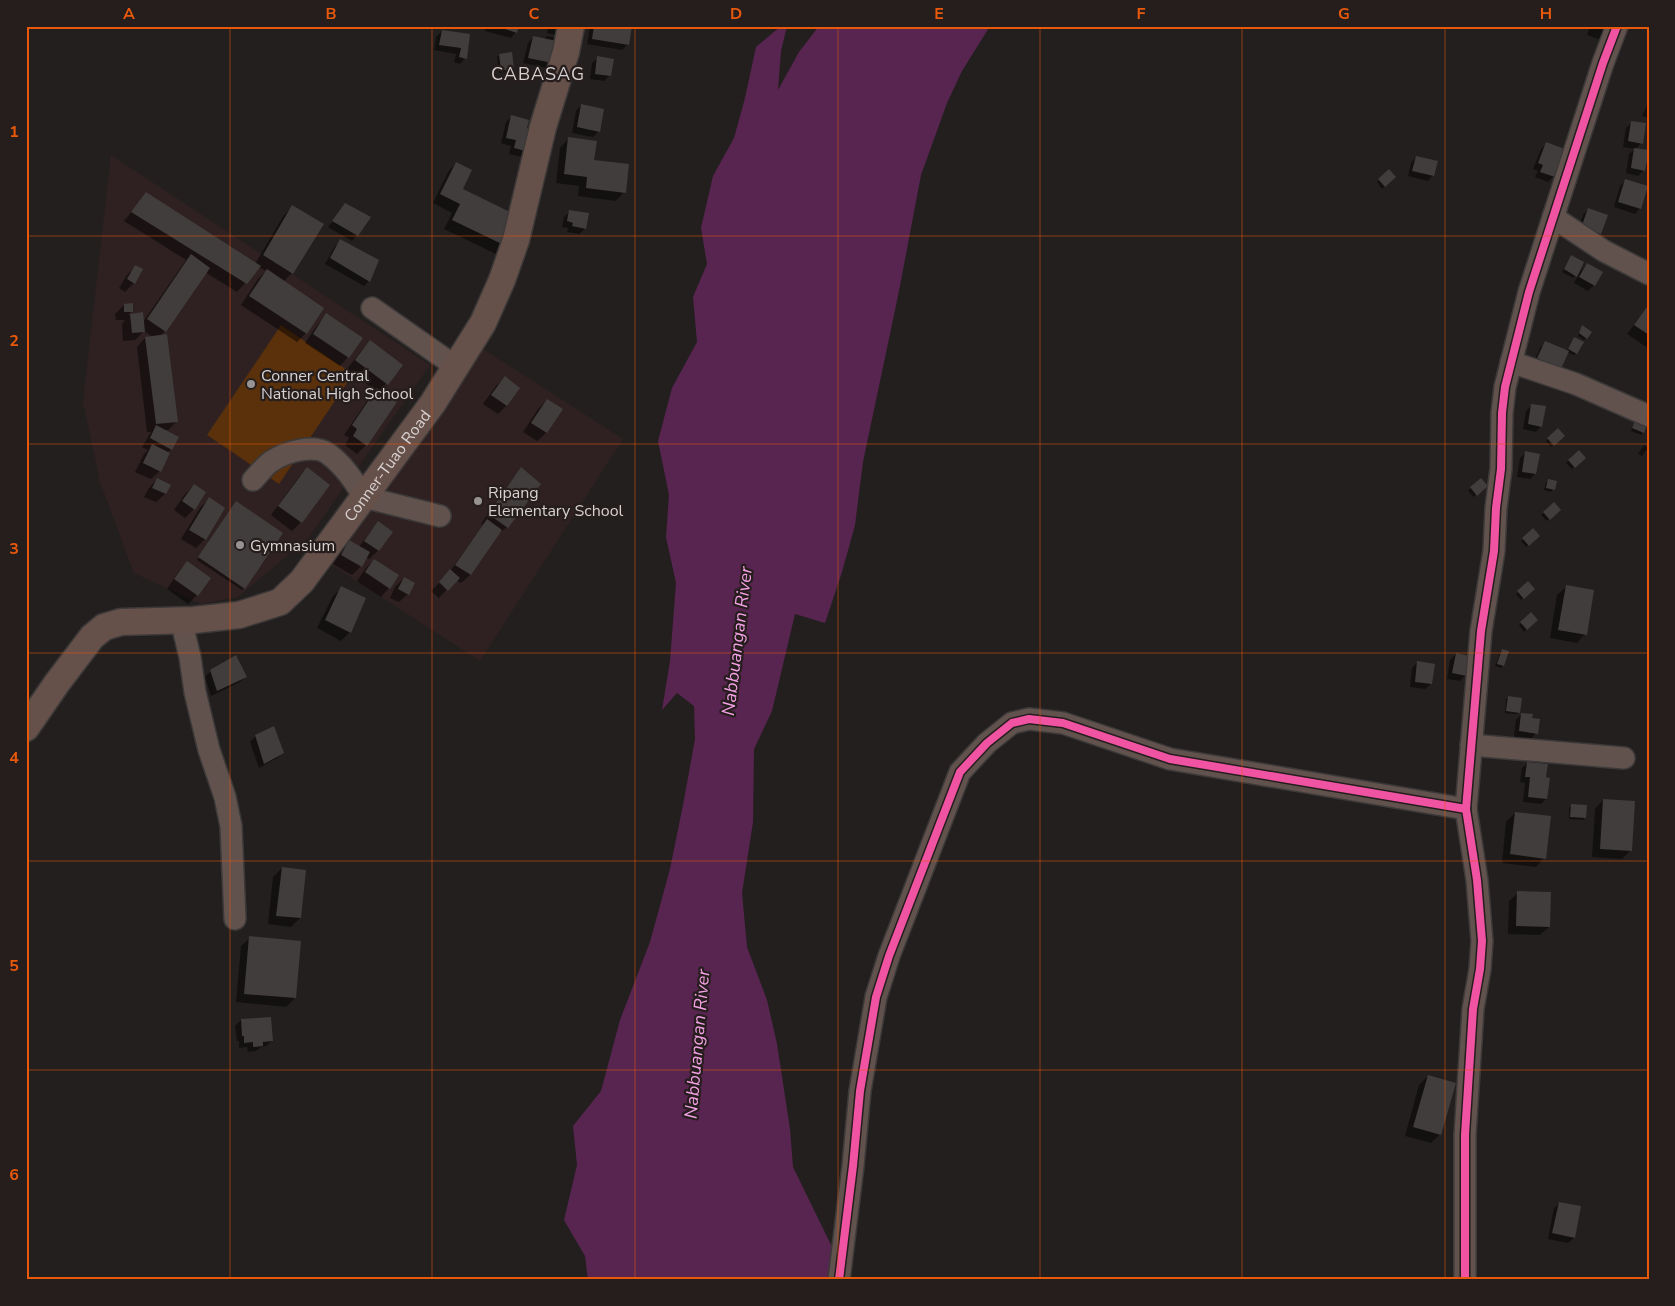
<svg xmlns="http://www.w3.org/2000/svg" width="1675" height="1306" viewBox="0 0 1675 1306" font-family="'Nunito Sans',sans-serif">
	<style>
		.built { fill: #2f2122 }
		.green { fill: #5a310a }
		.water { fill: #572550 }
		.shadow { fill: #0007 }
		.building { fill: #423d3d }
		.lines { fill: none; stroke-linecap: round; stroke-linejoin: round }
		.minor-casing { stroke: #3c3939; stroke-width: 24 }
		.major-casing { stroke: #3c3939; stroke-width: 29 }
		.minor { stroke: #61524e; stroke-width: 21 }
		.major { stroke: #66504a; stroke-width: 26 }
		.cycleway-casing { stroke: #261d1d; stroke-width: 11 }
		.cycleway { stroke: #f153a3; stroke-width: 8 }
		.grid { fill: none; stroke: #e8590c; stroke-width: 1; stroke-opacity: 0.55 }
		.poi-dot { fill: #989393; stroke: #261d1d; stroke-width: 2 }
		.labels { text-anchor: middle; stroke-width: 4.5; stroke-linejoin: round; paint-order: stroke }
		.poi-label { font-size: 16px; fill: #d7d1d1; stroke: #261d1d; text-anchor: start }
		.street-label { font-size: 16px; fill: #d7d1d1; stroke: #261d1d }
		.neighbourhood-label { font-size: 18px; letter-spacing: 1px; fill: #d7d1d1; stroke: #261d1d }
		.water-label { font-size: 18px; font-style: italic; fill: #f4a1e6; stroke: #261d1d }
		.neatline { fill: none; stroke: #e8590c; stroke-width: 2 }
		.grid-label { font-size: 16px; text-anchor: middle; font-weight: bold; fill: #e8590c }
	</style>
	<rect width="100%" height="100%" fill="#241f1f"/>
	<g class="built">
		<polygon points="111,155 430,365 309,537 238,597 201,604 134,573 100,482 83,402"/>
		<polygon points="483,349 623,439 480,661 329,563"/>
	</g>
	<polygon class="green" points="281,325 353,374 279,484 207,435"/>
	<polygon class="water" points="781,26 787,26 781,51 778,90 799,52 819,26 990,26 962,71 947,103 921,175 899,291 863,462 855,525 842,572 825,623 795,614 772,711 754,749 753,822 742,893 747,947 767,1000 777,1044 790,1129 793,1167 834,1251 832,1280 588,1280 585,1256 564,1220 577,1165 573,1126 601,1091 620,1020 650,942 670,869 684,800 695,739 694,706 677,693 662,710 670,661 676,583 666,537 669,495 658,441 672,388 697,342 693,297 707,264 701,228 713,176 734,138 745,98 756,47"/>
	<g class="shadow">
		<polygon points="487,26 518,26 516,32 511,38 485,31"/>
		<polygon points="548,26 568,26 565,38 560,43 556,63 551,69 523,63 528,43 533,37 545,40 546,36 563,39 563,37 547,33"/>
		<polygon points="590,26 630,26 628,44 622,50 587,44"/>
		<polygon points="1590,26 1613,26 1604,41 1587,35"/>
		<polygon points="442,31 469,35 465,58 460,64 454,62 456,54 434,50 436,37"/>
		<polygon points="499,55 513,68 510,71 499,73 497,57"/>
		<polygon points="598,58 610,75 604,81 590,79 592,63"/>
		<polygon points="1649,101 1649,118 1642,116"/>
		<polygon points="581,105 599,131 593,137 572,133 576,111"/>
		<polygon points="511,117 525,129 527,158 509,154 511,146 501,143 506,122"/>
		<polygon points="1632,122 1641,143 1636,149 1644,170 1638,176 1626,173 1629,154 1635,149 1623,147 1626,128"/>
		<polygon points="568,139 593,161 624,192 616,201 578,196 579,186 556,183 560,148"/>
		<polygon points="1547,143 1554,176 1548,182 1535,177 1538,171 1533,169 1541,149"/>
		<polygon points="1416,157 1433,175 1428,181 1408,176 1411,163"/>
		<polygon points="456,163 462,189 505,246 496,254 444,229 452,213 433,203 448,172"/>
		<polygon points="1389,171 1395,177 1382,189 1377,182"/>
		<polygon points="1626,180 1640,208 1635,214 1614,207 1620,186"/>
		<polygon points="146,194 255,264 284,215 293,207 323,224 292,273 283,282 323,308 306,333 297,342 241,305 258,279 266,271 259,267 237,292 205,272 165,331 160,336 177,421 168,430 163,430 171,449 167,453 160,471 151,479 135,472 144,454 148,450 142,447 151,432 147,432 137,347 145,338 153,337 144,331 135,340 123,341 122,324 125,320 116,320 115,314 124,305 132,311 128,315 142,314 143,322 186,260 124,221"/>
		<polygon points="345,205 357,235 352,241 328,227"/>
		<polygon points="1589,209 1606,215 1600,234 1594,239 1577,233 1583,215"/>
		<polygon points="570,212 585,229 579,234 567,232 568,228 562,227 564,217"/>
		<polygon points="341,241 369,281 364,286 325,264 335,246"/>
		<polygon points="1569,259 1577,274 1573,278 1562,272"/>
		<polygon points="1587,264 1594,285 1588,291 1574,283 1580,272"/>
		<polygon points="136,266 134,283 125,292 119,288 127,275"/>
		<polygon points="1649,305 1649,349 1627,334"/>
		<polygon points="326,315 348,357 340,366 305,343 318,324"/>
		<polygon points="1582,326 1586,338 1584,340 1578,336"/>
		<polygon points="1574,338 1576,353 1574,355 1567,352 1560,368 1533,364 1540,348 1546,342 1566,352"/>
		<polygon points="370,342 401,365 380,391 366,445 357,454 345,445 349,438 344,435 369,398 376,391 347,369 362,350"/>
		<polygon points="505,378 519,388 506,406 498,414 483,404 496,386"/>
		<polygon points="547,400 561,409 546,433 537,441 523,432 538,409"/>
		<polygon points="1532,405 1541,426 1536,432 1523,429 1526,411"/>
		<polygon points="1635,422 1643,433 1641,435 1631,431"/>
		<polygon points="1558,430 1563,436 1551,447 1546,441"/>
		<polygon points="1644,445 1648,448 1642,456 1638,454"/>
		<polygon points="1579,451 1584,458 1572,469 1566,463"/>
		<polygon points="1525,453 1535,474 1530,479 1517,477 1520,458"/>
		<polygon points="307,469 328,485 301,522 292,531 271,515 298,478"/>
		<polygon points="521,469 540,484 507,527 497,535 470,575 461,583 456,580 439,598 431,591 448,574 483,525 481,524 513,478"/>
		<polygon points="157,479 169,485 165,494 156,502 144,497 149,488"/>
		<polygon points="1481,479 1486,486 1474,497 1468,491"/>
		<polygon points="1549,480 1553,489 1551,492 1544,490 1546,483"/>
		<polygon points="194,485 194,509 185,518 174,510 185,494"/>
		<polygon points="209,499 224,508 205,539 196,548 181,539 200,508"/>
		<polygon points="1554,504 1559,510 1547,521 1541,515"/>
		<polygon points="234,505 244,588 242,590 197,560"/>
		<polygon points="379,523 391,532 378,551 369,559 366,557 361,566 352,575 333,564 341,550 349,542 359,547 370,532"/>
		<polygon points="1533,530 1539,536 1526,547 1521,541"/>
		<polygon points="374,560 389,588 381,597 357,581 365,569"/>
		<polygon points="188,563 209,578 197,595 188,604 167,589 179,571"/>
		<polygon points="404,578 408,594 399,602 390,598 395,587"/>
		<polygon points="1528,583 1533,589 1521,600 1516,594"/>
		<polygon points="1566,587 1585,634 1577,643 1550,638 1557,595"/>
		<polygon points="342,588 350,632 341,641 317,628 333,596"/>
		<polygon points="1531,614 1536,620 1524,632 1519,625"/>
		<polygon points="1502,650 1503,666 1501,668 1495,666 1500,653"/>
		<polygon points="1456,654 1466,675 1460,681 1447,679 1450,660"/>
		<polygon points="1418,662 1431,684 1425,689 1410,687 1412,668"/>
		<polygon points="211,671 245,677 240,682 211,696 205,677"/>
		<polygon points="1509,697 1519,712 1517,714 1505,713 1506,699"/>
		<polygon points="1522,714 1536,733 1531,739 1514,737 1516,720"/>
		<polygon points="256,736 283,753 277,758 259,768 250,742"/>
		<polygon points="1528,763 1545,778 1546,799 1541,804 1523,802 1525,783 1520,782 1522,768"/>
		<polygon points="1603,800 1631,850 1622,859 1592,857 1595,809"/>
		<polygon points="1572,805 1585,818 1583,820 1569,819 1569,808"/>
		<polygon points="1515,813 1544,858 1536,867 1502,863 1506,822"/>
		<polygon points="282,868 300,918 291,927 268,924 273,877"/>
		<polygon points="1518,893 1549,927 1540,935 1508,934 1509,901"/>
		<polygon points="250,938 295,998 286,1007 236,1002 241,946"/>
		<polygon points="241,1020 272,1041 266,1046 261,1047 256,1051 248,1052 247,1047 239,1048 239,1041 237,1041 235,1026"/>
		<polygon points="1428,1076 1440,1134 1431,1143 1405,1136 1419,1085"/>
		<polygon points="1560,1203 1574,1238 1568,1243 1548,1239 1554,1208"/>
	</g>
	<g class="building">
		<polygon points="496,26 519,26 517,33"/>
		<polygon points="594,26 632,26 629,45 592,39"/>
		<polygon points="442,30 470,34 467,59 459,57 461,48 439,45"/>
		<polygon points="533,36 562,42 557,64 528,58"/>
		<polygon points="512,52 514,69 501,71 499,54"/>
		<polygon points="597,56 614,59 611,76 595,74"/>
		<polygon points="581,104 604,109 600,132 577,127"/>
		<polygon points="511,115 529,120 527,128 538,132 533,153 514,148 516,140 506,138"/>
		<polygon points="1631,121 1646,123 1643,144 1628,141"/>
		<polygon points="568,137 597,141 594,160 629,164 626,193 586,188 587,177 564,174"/>
		<polygon points="1546,142 1573,152 1558,169 1555,177 1540,172 1543,165 1538,163"/>
		<polygon points="1634,148 1649,150 1645,171 1631,168"/>
		<polygon points="1416,156 1438,161 1434,176 1412,171"/>
		<polygon points="456,162 472,170 463,189 520,217 506,246 452,220 460,204 440,194"/>
		<polygon points="1389,169 1396,177 1385,187 1378,179"/>
		<polygon points="1625,179 1648,186 1641,209 1618,202"/>
		<polygon points="146,192 261,266 247,284 131,212"/>
		<polygon points="345,203 371,217 358,236 332,221"/>
		<polygon points="292,205 324,224 293,274 263,255"/>
		<polygon points="1588,208 1608,215 1601,234 1596,232 1593,240 1581,228"/>
		<polygon points="569,210 589,213 586,229 572,226 573,223 567,221"/>
		<polygon points="340,239 379,260 370,282 330,258"/>
		<polygon points="191,254 210,268 166,332 147,319"/>
		<polygon points="1571,255 1584,262 1577,277 1564,269"/>
		<polygon points="1587,263 1603,272 1595,286 1579,277"/>
		<polygon points="135,265 143,269 135,284 127,279"/>
		<polygon points="267,269 324,308 307,334 249,296"/>
		<polygon points="133,303 133,312 124,312 124,304"/>
		<polygon points="1649,304 1649,335 1634,325"/>
		<polygon points="143,312 145,332 132,333 130,314"/>
		<polygon points="326,313 363,338 349,358 313,334"/>
		<polygon points="1582,325 1592,332 1587,339 1579,333"/>
		<polygon points="167,334 178,422 156,424 145,337"/>
		<polygon points="1574,337 1584,342 1577,354 1568,349"/>
		<polygon points="370,340 403,365 388,385 355,360"/>
		<polygon points="1545,341 1569,351 1561,369 1537,358"/>
		<polygon points="505,376 520,388 507,406 491,395"/>
		<polygon points="377,388 397,402 367,446 353,436 357,429 352,425"/>
		<polygon points="547,399 563,409 547,433 531,423"/>
		<polygon points="1531,404 1546,406 1542,427 1528,424"/>
		<polygon points="1635,421 1647,425 1644,433 1632,428"/>
		<polygon points="156,425 179,437 172,450 150,438"/>
		<polygon points="1558,428 1565,436 1554,446 1547,438"/>
		<polygon points="152,444 170,453 161,472 143,463"/>
		<polygon points="1579,450 1586,458 1575,468 1568,460"/>
		<polygon points="1525,451 1540,454 1536,474 1522,472"/>
		<polygon points="307,467 330,485 302,523 278,506"/>
		<polygon points="521,467 541,484 508,528 488,514"/>
		<polygon points="157,478 171,485 166,494 152,488"/>
		<polygon points="1481,478 1488,486 1477,496 1470,487"/>
		<polygon points="1548,479 1557,481 1555,490 1546,488"/>
		<polygon points="194,484 206,492 195,510 182,501"/>
		<polygon points="209,497 225,508 206,540 189,530"/>
		<polygon points="236,501 283,533 245,589 198,557"/>
		<polygon points="1554,502 1561,510 1550,520 1543,512"/>
		<polygon points="487,519 502,530 471,575 455,565"/>
		<polygon points="378,521 393,532 379,551 364,541"/>
		<polygon points="1533,528 1540,536 1529,546 1522,538"/>
		<polygon points="349,540 370,552 362,567 341,555"/>
		<polygon points="374,559 399,575 390,589 365,572"/>
		<polygon points="187,561 211,578 198,596 174,579"/>
		<polygon points="450,569 460,578 448,591 439,582"/>
		<polygon points="404,577 415,583 409,595 398,589"/>
		<polygon points="1528,581 1535,589 1524,599 1517,591"/>
		<polygon points="1566,585 1594,590 1587,635 1558,630"/>
		<polygon points="341,586 366,598 351,633 325,620"/>
		<polygon points="1531,612 1538,620 1527,630 1520,622"/>
		<polygon points="1502,649 1509,651 1504,666 1497,664"/>
		<polygon points="1456,653 1470,656 1467,676 1452,673"/>
		<polygon points="236,655 247,677 217,691 210,670"/>
		<polygon points="1417,661 1435,664 1432,684 1415,682"/>
		<polygon points="1508,696 1522,698 1520,713 1506,711"/>
		<polygon points="1521,713 1533,714 1532,718 1540,719 1538,734 1519,731"/>
		<polygon points="274,726 284,753 264,764 255,735"/>
		<polygon points="1527,762 1548,764 1546,777 1550,778 1547,799 1528,797 1530,777 1525,777"/>
		<polygon points="1603,799 1635,801 1632,851 1600,849"/>
		<polygon points="1571,804 1587,805 1586,818 1570,817"/>
		<polygon points="1515,812 1551,816 1546,859 1510,854"/>
		<polygon points="282,867 306,870 301,918 276,916"/>
		<polygon points="1517,891 1551,892 1550,927 1516,926"/>
		<polygon points="249,936 301,941 296,998 244,994"/>
		<polygon points="271,1017 273,1041 263,1042 263,1046 253,1047 253,1042 244,1043 244,1036 242,1036 241,1019"/>
		<polygon points="1428,1075 1456,1083 1441,1135 1413,1127"/>
		<polygon points="1559,1202 1581,1206 1575,1238 1552,1233"/>
	</g>
	<g class="lines">
		<g class="minor-casing">
			<g id="minor">
				<polyline points="1553,217 1604,251 1649,274"/>
				<polyline points="372,308 455,366"/>
				<polyline points="1511,362 1576,384 1649,416"/>
				<path d="M 253,480 C 259,474 265,465 272,461 C 285,452 313,444 327,453 C 343,464 354,481 364,497 L 440,516"/>
				<polyline points="181,620 190,657 195,692 209,750 225,797 231,826 235,919"/>
				<polyline points="1471,745 1624,758"/>
				<polyline points="839,1280 853,1166 860,1091 876,997 889,956 960,772 987,743 1012,723 1029,719 1063,723 1170,759 1466,809"/>
				<polyline points="1465,1280 1465,1135 1473,1009 1480,969 1482,941 1477,880 1466,809 1481,631 1494,551 1496,508 1501,469 1502,413 1505,387 1529,292 1603,63 1617,26"/>
			</g>
		</g>
		<g class="major-casing">
			<g id="major">
				<path id="s1" d="M 26,728 L 57,683 L 92,637 L 104,627 L 121,622 L 194,620 L 239,615 L 280,602 L 302,581 L 433,403 L 483,323 L 502,280 L 516,240 L 543,127 L 566,52 L 571,26"/>
			</g>
		</g>
		<use href="#minor" class="minor"/>
		<use href="#major" class="major"/>
		<g class="cycleway-casing">
			<g id="cycleway">
				<polyline points="839,1280 853,1166 860,1091 876,997 889,956 960,772 987,743 1012,723 1029,719 1063,723 1170,759 1466,809"/>
				<polyline points="1465,1280 1465,1135 1473,1009 1480,969 1482,941 1477,880 1466,809 1481,631 1494,551 1496,508 1501,469 1502,413 1505,387 1529,292 1603,63 1617,26"/>
			</g>
		</g>
		<use href="#cycleway" class="cycleway"/>
	</g>
	<path class="grid" d="M 230,26 L 230,1280M 432,26 L 432,1280M 635,26 L 635,1280M 838,26 L 838,1280M 1040,26 L 1040,1280M 1242,26 L 1242,1280M 1445,26 L 1445,1280M 26,236 L 1649,236M 26,444 L 1649,444M 26,653 L 1649,653M 26,861 L 1649,861M 26,1070 L 1649,1070"/>
	<g class="poi-dot">
		<circle cx="251" cy="384" r="5"/>
		<circle cx="478" cy="501" r="5"/>
		<circle cx="240" cy="545" r="5"/>
	</g>
	<g class="labels">
		<g class="poi-label">
			<text x="261" y="381">Conner Central<tspan x="261" dy="18">National High School</tspan></text>
			<text x="488" y="498">Ripang<tspan x="488" dy="18">Elementary School</tspan></text>
			<text x="250" y="551">Gymnasium</text>
		</g>
		<g class="street-label">
			<text dy="6" stroke="none"><textPath href="#s1" startOffset="481">Conner-Tuao Road</textPath></text>
		</g>
		<g class="neighbourhood-label">
			<text x="538" y="80">CABASAG</text>
		</g>
		<g class="water-label">
			<text transform="translate(737 641) rotate(-83)" y="6">Nabbuangan River</text>
			<text transform="translate(697 1044) rotate(-85)" y="6">Nabbuangan River</text>
		</g>
	</g>
	<rect width="1675" height="1306" fill="none" stroke="#261d1d" stroke-width="55"/>
	<rect x="28" y="28" width="1620" height="1250" class="neatline"/>
	<g class="grid-label">
		<text x="129" y="19">A</text>
		<text x="331" y="19">B</text>
		<text x="534" y="19">C</text>
		<text x="736" y="19">D</text>
		<text x="939" y="19">E</text>
		<text x="1141" y="19">F</text>
		<text x="1344" y="19">G</text>
		<text x="1546" y="19">H</text>
		<text x="14" y="137">1</text>
		<text x="14" y="346">2</text>
		<text x="14" y="554">3</text>
		<text x="14" y="763">4</text>
		<text x="14" y="971">5</text>
		<text x="14" y="1180">6</text>
	</g>
</svg>
